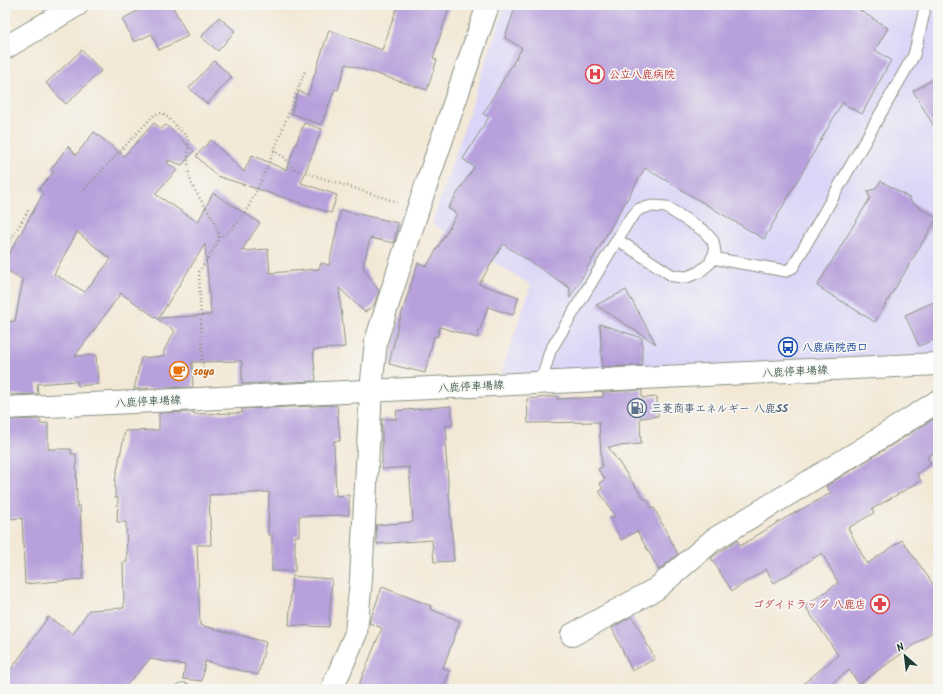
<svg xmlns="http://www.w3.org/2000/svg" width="943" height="694" viewBox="0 0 943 694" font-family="Kalam,'Klee One',sans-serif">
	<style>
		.built { fill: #dbd6f7 }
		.building { fill: #b7a0db; fill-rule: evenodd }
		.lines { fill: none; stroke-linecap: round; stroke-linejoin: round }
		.lane-casing { stroke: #899284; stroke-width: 13 }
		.street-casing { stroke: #899284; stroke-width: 24 }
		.secondary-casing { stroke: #899284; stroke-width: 24 }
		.path { stroke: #899284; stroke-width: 2.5; stroke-dasharray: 1 3; stroke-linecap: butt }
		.lane { stroke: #fff; stroke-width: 11 }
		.street { stroke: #fff; stroke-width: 22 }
		.secondary { stroke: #fff; stroke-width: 22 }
		.labels { text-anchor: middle; stroke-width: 3.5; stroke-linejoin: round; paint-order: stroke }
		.health-label { font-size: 11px; font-weight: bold; fill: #be3a42; stroke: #f6f6f2; text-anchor: start }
		.transit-label { font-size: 11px; font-weight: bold; fill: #164399; stroke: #f6f6f2; text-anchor: start }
		.food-label { font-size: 11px; font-weight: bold; fill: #c56008; stroke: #f6f6f2; text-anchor: start }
		.street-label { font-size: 11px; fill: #1f3d34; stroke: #f6f6f2 }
		.service-label { font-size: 11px; font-weight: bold; fill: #4e5e75; stroke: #f6f6f2; text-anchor: start }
	</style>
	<rect width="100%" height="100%" fill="#f6f6f2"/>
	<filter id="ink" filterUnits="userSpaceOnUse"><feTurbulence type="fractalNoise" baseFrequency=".025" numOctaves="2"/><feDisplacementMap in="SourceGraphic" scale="8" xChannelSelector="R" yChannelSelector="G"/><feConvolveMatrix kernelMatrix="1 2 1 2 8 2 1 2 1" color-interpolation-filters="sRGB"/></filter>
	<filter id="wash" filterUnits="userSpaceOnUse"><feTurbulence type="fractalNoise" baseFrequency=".012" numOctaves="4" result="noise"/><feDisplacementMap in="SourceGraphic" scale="16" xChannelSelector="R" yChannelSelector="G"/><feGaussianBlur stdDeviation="0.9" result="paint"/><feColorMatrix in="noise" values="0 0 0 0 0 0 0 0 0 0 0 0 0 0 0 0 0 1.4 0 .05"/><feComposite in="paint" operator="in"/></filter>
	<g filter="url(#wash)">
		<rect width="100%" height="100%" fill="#f3e8d5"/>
		<polygon class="built" points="505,5 938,5 938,355 501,375 531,285 432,224"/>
		<g id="blocks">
			<g class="building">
				<polygon points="149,5 172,5 188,36 159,50 152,34 134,42 122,19"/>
				<polygon points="398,5 450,5 433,58 437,60 427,90 346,64 338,90 335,89 321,125 291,113 299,91 308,95 329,30 382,50"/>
				<polygon points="516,5 851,5 888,28 875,50 891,60 862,114 842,103 764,239 645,168 570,298 570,288 503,244 479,284 519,297 513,315 488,307 477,338 440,327 437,337 434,336 425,373 389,364 398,325 418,263 427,266 457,214 448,208 474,167 463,159 489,117 483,114 522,48 505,38"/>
				<polygon points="219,17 235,31 218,51 201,37"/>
				<polygon points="82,50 101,71 66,104 46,83"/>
				<polygon points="214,61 232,77 207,104 189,88"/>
				<polygon points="938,77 938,133 913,91"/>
				<path d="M 154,123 L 161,129 L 166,125 L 194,151 L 182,165 L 168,160 L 167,163 L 177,170 L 155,194 L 198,222 L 213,193 L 260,223 L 241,251 L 268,249 L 270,273 L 319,269 L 321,263 L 329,265 L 341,210 L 398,223 L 394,243 L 370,238 L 363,267 L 379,291 L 374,305 L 365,312 L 339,288 L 345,347 L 313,350 L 316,381 L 242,384 L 242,361 L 192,362 L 193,387 L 134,389 L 141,358 L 164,356 L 164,350 L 175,331 L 121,293 L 75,356 L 96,355 L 98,384 L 78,386 L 77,381 L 37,384 L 38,394 L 5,395 L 5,322 L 15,321 L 23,280 L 5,269 L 5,261 L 43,194 L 39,189 L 54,172 L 51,169 L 68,146 L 76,155 L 94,132 L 124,156 ZM 77,232 L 111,259 L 85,292 L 54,274 ZM 205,244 L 211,315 L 159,318 L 168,303 Z"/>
				<polygon points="304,123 322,129 301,183 337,195 331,213 217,176 196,156 211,140 244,172 252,155 286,170"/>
				<polygon points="881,181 911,199 910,201 937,218 875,322 817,286 870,198 867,191 875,189"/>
				<polygon points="626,290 656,344 596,305"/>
				<polygon points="938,300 938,338 919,346 905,315"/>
				<polygon points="600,324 642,338 642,365 602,367"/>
				<polygon points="642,390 642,398 657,397 658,416 640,418 641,444 608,447 645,500 647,499 652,509 654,508 678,554 659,570 637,531 621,540 610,518 615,516 599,491 603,488 599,483 605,479 598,469 602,467 599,422 528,423 527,399 557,396 557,399 603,397 603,392"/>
				<polygon points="337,405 340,441 334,441 336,496 349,495 349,515 299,516 299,536 295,536 295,571 272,571 272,535 268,535 269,492 209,495 211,545 197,545 200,625 266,642 258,675 205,661 202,681 183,679 185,665 150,659 123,689 5,689 5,678 48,617 73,634 89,610 124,608 123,562 127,562 126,522 117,522 118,497 115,498 115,481 125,431 159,430 159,413 194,412 194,414 242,413 242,409"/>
				<polygon points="451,406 453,425 446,426 447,441 445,441 454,561 434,562 432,540 377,544 376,525 413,522 409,467 382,469 382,419 397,419 396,411"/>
				<polygon points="938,416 938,450 927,457 931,464 917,474 921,481 872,509 874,513 848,528 867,564 902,540 938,591 938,628 859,684 849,670 825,689 797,689 838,655 805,606 838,583 822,553 774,583 766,569 732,591 711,558 737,540 740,546 780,521 831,493 826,486"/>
				<polygon points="40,419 40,424 48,423 48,449 71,449 71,454 76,454 77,507 80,506 83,579 25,584 22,518 5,519 5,420"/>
				<polygon points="292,576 332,579 329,627 289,625"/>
				<polygon points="382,587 431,606 430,609 460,621 443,668 450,671 443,689 357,689 382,628 369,623"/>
				<polygon points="632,616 655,659 632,671 612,628"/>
			</g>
		</g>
	</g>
	<g filter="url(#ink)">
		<use href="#blocks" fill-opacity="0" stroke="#899284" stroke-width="1"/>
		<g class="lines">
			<g class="lane-casing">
				<g id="lane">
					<polyline points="712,258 786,271 793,267 914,55 924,13 924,5"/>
					<polyline points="541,382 550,351 629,220 639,209 652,206 666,207 704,231 713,241 715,252 710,263 699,272 687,277 673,276 618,240"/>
					<polyline points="182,689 185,689"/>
				</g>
			</g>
			<g class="street-casing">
				<g id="street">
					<polyline points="572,635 656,589 713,540 861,450 938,401"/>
					<polyline points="332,689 356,633 361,579 371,390 376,341 418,209 488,5"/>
				</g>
			</g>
			<g class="secondary-casing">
				<g id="secondary">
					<polyline points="5,48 77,5"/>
					<polyline points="5,408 938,364"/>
				</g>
			</g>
			<g class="path">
				<polyline points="274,151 305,71"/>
				<path d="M 82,192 L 155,114 L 163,113 L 188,138 C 189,154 186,170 192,184 C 200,203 216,216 219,237"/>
				<polyline points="5,249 29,209"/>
				<path d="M 203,376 L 199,272 L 216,245 L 219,237 C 245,228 263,175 274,151 L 284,157 L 294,169 L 397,202"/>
			</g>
			<use href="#lane" class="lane"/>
			<use href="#street" class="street"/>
			<use href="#secondary" class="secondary"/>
		</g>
	</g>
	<defs>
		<g id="hospital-ring" transform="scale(1)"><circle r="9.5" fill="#f6f6f2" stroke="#e0444e" stroke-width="1.5"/><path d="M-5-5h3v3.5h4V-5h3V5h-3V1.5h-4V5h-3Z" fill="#e0444e"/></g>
		<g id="bus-ring" transform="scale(1)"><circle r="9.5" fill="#f6f6f2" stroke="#1a4fb4" stroke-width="1.5"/><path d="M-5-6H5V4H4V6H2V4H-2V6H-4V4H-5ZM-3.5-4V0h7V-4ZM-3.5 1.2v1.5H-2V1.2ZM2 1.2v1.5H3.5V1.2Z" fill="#1a4fb4"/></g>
		<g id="cafe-ring" transform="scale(1)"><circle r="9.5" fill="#f6f6f2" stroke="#e8710a" stroke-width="1.5"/><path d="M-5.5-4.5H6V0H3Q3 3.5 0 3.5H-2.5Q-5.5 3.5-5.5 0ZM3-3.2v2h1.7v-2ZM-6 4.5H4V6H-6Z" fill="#e8710a"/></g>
		<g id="fuel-ring" transform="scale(1)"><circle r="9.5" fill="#f6f6f2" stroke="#5c6f8a" stroke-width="1.5"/><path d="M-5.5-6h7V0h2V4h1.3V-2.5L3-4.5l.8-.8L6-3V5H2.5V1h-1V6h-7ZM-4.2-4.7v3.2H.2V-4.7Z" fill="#5c6f8a"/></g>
		<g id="pharmacy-ring" transform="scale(1)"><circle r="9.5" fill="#f6f6f2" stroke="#e0444e" stroke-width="1.5"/><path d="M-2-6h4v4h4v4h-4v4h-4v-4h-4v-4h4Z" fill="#e0444e"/></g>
	</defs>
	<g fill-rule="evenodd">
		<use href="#hospital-ring" x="595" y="74"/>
		<use href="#bus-ring" x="788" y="347"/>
		<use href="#cafe-ring" x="179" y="371"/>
		<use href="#fuel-ring" x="637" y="408"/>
		<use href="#pharmacy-ring" x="880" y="604"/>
	</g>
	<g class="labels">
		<g class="health-label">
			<text x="609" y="78">公立八鹿病院</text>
			<text x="866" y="608" text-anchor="end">ゴダイドラッグ 八鹿店</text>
		</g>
		<g class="transit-label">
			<text x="802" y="351">八鹿病院西口</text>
		</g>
		<g class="food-label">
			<text x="193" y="375">soya</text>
		</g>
		<g class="street-label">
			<text transform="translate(795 371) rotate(-3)" y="4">八鹿停車場線</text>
			<text transform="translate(471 386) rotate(-3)" y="4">八鹿停車場線</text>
			<text transform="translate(148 401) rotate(-3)" y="4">八鹿停車場線</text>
		</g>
		<g class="service-label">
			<text x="651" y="412">三菱商事エネルギー 八鹿SS</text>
		</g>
	</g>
	<rect width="943" height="694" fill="none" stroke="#f6f6f2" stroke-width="20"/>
	<g transform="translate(905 656) rotate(332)" stroke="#f6f6f2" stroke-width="3" paint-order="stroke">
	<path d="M0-3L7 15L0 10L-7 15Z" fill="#1f3d34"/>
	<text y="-6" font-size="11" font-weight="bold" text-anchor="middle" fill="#1f3d34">N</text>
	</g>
</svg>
